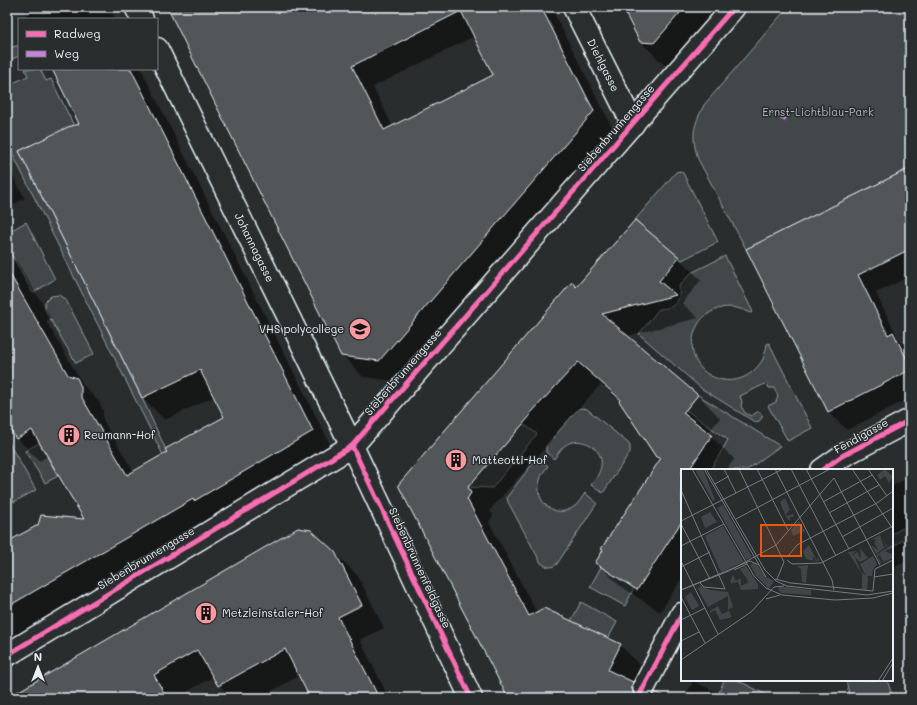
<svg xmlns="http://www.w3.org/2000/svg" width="917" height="705" viewBox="0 0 917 705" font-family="Mali,sans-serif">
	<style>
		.green { fill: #424648; stroke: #959ca0 }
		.shadow { fill: #0007; fill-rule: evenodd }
		.building { fill: #535759; stroke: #e8f1f8; fill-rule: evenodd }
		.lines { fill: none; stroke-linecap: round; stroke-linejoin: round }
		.minor-casing { stroke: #e8f1f8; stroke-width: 25 }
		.minor { stroke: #2a2d2e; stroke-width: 22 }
		.quiet { stroke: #c483df; stroke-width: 4; stroke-dasharray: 8 4; stroke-linecap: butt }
		.cycleway-casing { stroke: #2a2d2e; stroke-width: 8 }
		.cycleway { stroke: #f96db3; stroke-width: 5 }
		.labels { text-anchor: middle; stroke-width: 3; stroke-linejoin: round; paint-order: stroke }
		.street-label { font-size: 11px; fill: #e8f1f8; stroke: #2a2d2e }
		.park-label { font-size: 11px; fill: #aeb5ba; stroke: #2a2d2e }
		.poi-label { font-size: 11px; fill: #e8f1f8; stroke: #2a2d2e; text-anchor: start }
		.inset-road { fill: none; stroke: #767b7f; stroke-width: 1 }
		.view { fill: #e8590c; fill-opacity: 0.15; stroke: #e8590c; stroke-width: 2 }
		.inset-edge { fill: none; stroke: #e8f1f8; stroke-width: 2 }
	</style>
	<rect width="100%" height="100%" fill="#2a2d2e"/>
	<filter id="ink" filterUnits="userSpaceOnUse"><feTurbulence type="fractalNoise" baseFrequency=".025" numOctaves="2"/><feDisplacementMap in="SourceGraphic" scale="8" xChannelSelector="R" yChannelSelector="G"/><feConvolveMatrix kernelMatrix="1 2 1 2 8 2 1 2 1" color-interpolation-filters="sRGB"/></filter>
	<g filter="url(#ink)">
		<g class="green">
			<path d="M 788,7 L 910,7 L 910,168 L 746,249 L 698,159 C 691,135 693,127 704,105 Z"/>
			<polygon points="16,46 19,46 19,56 7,61 7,49"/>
			<polygon points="25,69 40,69 46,81 51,79 74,126 19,151 142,398 167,452 163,455 7,143 7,74 11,84 28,76"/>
			<polygon points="680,171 683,173 718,242 682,260 635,220 676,172"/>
			<polygon points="26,222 55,279 33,293 7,247 7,233"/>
			<path d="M 725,256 L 753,312 L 751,313 C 735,306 723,304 708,314 C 701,318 698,324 695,331 C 679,374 738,402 763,359 C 765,354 766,349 767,344 L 769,343 L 812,428 L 788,441 L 768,406 L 776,402 L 778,396 L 774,388 L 769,388 L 767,383 L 740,396 L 742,402 L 741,406 L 745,413 L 751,416 L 759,411 L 762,415 L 762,418 L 759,421 L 755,422 L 702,389 L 639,334 L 659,309 C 675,308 681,303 679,286 L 691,273 Z"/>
			<polygon points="59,295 66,300 94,354 76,363 45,310 45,302 51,296"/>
			<polygon points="698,395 780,446 747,470 716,470 712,467 728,440 686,410"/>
			<path d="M 582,408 L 587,409 L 628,443 L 630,446 L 630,452 L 603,493 L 591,485 C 595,480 600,473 601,466 C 604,449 584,437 569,443 C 562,446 558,454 554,459 L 546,452 L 546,446 L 578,409 Z"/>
			<polygon points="523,424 537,434 492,488 468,487"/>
			<polygon points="7,440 36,490 14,502 7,486"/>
			<polygon points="39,443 58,476 45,483 25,451"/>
			<path d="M 536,461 L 540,461 L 548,466 C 545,470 541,475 540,480 C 533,502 556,521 575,506 C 579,503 582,497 585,493 L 597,503 L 557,564 C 551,569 547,567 541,563 L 508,502 L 507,497 L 533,463 Z"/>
			<polygon points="910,524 910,536 892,547 892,534"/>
			<polygon points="601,567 634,588 625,606 590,587"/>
			<polygon points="581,602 617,622 608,639 571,621"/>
			<polygon points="724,680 737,680 773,698 730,698 719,693"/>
			<polygon points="846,680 887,680 893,698 850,698"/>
		</g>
		<g class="shadow">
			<polygon points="22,7 109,7 115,19 28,19"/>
			<path d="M 168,7 L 551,7 L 615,133 L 401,382 L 363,377 L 342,355 ZM 475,36 L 494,75 L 393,127 L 373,87 Z"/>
			<polygon points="623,7 727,7 677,65 664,65 641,42"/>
			<polygon points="53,69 141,69 335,454 7,643 7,544 86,520 48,456 39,461 17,438 7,422 7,253 17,262 51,318 46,321 84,386 99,402 103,410 103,420 134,472 225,417 215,396 165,420 142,398 20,152 81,125"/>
			<polygon points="7,166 25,198 7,208"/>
			<polygon points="910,170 910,276 876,293 899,340 910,351 910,398 847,430 828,412 747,250"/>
			<polygon points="678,258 701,280 682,303 698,318 627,336 698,395 720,418 708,433 734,459 727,470 682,470 682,578 660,612 619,585 596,562 660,460 620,401 601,384 552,438 553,439 490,510 493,516 489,522 537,613 620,645 643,668 635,685 648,698 509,698 399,485 576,289"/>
			<polygon points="910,477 910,559 892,569 892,486"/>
			<polygon points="335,553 358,576 384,628 360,640 389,698 307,698 306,697 309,695 299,676 259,698 232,698 219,685 213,677 176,698 7,698"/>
			<polygon points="693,681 729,698 685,698"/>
		</g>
		<g class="building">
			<path d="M 167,7 L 541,7 L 594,111 L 379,361 L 341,356 ZM 461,11 L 493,75 L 384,130 L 352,66 Z"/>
			<polygon points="622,7 685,7 654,43 640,42"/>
			<polygon points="52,69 131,69 313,431 194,501 193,499 7,607 7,542 38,525 41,515 84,519 32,430 16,439 7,424 7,269 68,375 77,378 81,387 81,396 127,475 167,452 165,449 224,417 200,370 142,398 19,151 68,127 79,124"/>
			<polygon points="910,168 910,249 858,275 888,335 893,332 910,365 910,370 828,412 746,249"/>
			<polygon points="635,220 679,257 659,281 676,295 602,314 698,395 683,413 712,435 689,470 682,470 682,521 637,590 595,563 603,550 601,549 661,458 656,457 619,401 620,399 578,362 530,414 530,416 468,487 471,493 467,499 529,616 544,608 621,644 608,670 633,682 632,688 633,693 638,698 508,698 398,485 572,282 576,287"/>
			<polygon points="298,528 311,530 335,552 362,605 338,617 379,698 310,698 285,649 218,686 197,650 154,675 167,698 7,698"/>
			<polygon points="655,692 668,698 649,698"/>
		</g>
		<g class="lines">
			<g class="minor-casing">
				<g id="minor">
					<polyline points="136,7 142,19"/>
					<path id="s1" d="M 574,7 L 633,124"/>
					<path id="s2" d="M 157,49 L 352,446 L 471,698"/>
					<polyline points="822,470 842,456 910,420"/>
					<polyline points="7,655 352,446 734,7"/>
					<polyline points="644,687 682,614"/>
				</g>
			</g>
			<use href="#minor" class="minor"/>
			<polyline class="quiet" points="768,111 788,121"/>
			<g class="cycleway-casing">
				<g id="cycleway">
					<polyline points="352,446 471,698"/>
					<polyline points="822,470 842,456 910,420"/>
					<polyline points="7,655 352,446 734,7"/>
					<polyline points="638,698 682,614"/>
				</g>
			</g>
			<use href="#cycleway" class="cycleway"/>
		</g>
	</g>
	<defs>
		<g id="school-disc" transform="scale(1.15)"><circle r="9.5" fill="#ff9aa2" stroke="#2a2d2e"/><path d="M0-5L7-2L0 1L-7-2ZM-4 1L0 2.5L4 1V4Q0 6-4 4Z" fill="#111"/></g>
		<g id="building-disc" transform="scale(1.15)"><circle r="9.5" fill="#ff9aa2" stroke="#2a2d2e"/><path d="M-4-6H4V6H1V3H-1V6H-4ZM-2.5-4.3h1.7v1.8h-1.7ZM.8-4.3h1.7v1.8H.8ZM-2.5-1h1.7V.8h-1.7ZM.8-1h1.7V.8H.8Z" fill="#111"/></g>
	</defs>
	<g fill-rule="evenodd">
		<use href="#school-disc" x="360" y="329"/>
		<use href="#building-disc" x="69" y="435"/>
		<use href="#building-disc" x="456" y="460"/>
		<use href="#building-disc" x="206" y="613"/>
	</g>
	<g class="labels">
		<g class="street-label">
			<text dy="4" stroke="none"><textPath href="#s1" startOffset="65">Diehlgasse</textPath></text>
			<text transform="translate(616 128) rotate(-49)" y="4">Siebenbrunnengasse</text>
			<text dy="4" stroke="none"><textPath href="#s2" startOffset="221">Johannagasse</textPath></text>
			<text transform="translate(403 372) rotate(-49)" y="4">Siebenbrunnengasse</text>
			<text transform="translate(861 436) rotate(-29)" y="4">Fendigasse</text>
			<text transform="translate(146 558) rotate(-31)" y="4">Siebenbrunnengasse</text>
			<text transform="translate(420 568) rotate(65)" y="4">Siebenbrunnenfeldgasse</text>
		</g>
		<g class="park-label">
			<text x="818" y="116">Ernst-Lichtblau-Park</text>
		</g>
		<g class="poi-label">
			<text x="344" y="333" text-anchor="end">VHS polycollege</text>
			<text x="84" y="439">Reumann-Hof</text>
			<text x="472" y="464">Matteotti-Hof</text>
			<text x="222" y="617">Metzleinstaler-Hof</text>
		</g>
	</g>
	<g transform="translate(681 469)">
		<rect width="212" height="212" fill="#2a2d2e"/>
		<path d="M 14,0 L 22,0 L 34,31 L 32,32 ZM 204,0 L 212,8 L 208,14 L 204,7 L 199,11 L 196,6 ZM 104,29 L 109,41 L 105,45 L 106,47 L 112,45 L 113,48 L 109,48 L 109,52 L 105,48 L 99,33 ZM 42,36 L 71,88 L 65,91 L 36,39 ZM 29,43 L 36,53 L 24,59 L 20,48 ZM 118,52 L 124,62 L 112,67 L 110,61 ZM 42,57 L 63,93 L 40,103 L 24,67 ZM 199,66 L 203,78 L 205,77 L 201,69 L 206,77 L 195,85 L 190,76 L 197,81 L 193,73 L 196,71 L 193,70 L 188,72 ZM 212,75 L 211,79 L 204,82 L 212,86 L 212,89 L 199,94 L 197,90 L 198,89 L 200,93 L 202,92 L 198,85 L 197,89 L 195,86 ZM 128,76 L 136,92 L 137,88 L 138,92 L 135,92 L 133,88 L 131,89 L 134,92 L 125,90 L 122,82 ZM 179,79 L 187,89 L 179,93 L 174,88 L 180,103 L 187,108 L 186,121 L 178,120 L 181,119 L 181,105 L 167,83 L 176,82 L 171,85 L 174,88 L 172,86 L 176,83 L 180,90 ZM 192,87 L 196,95 L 192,100 L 191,107 L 185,107 L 179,95 ZM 74,93 L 85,108 L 93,112 L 88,120 L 75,107 L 69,96 ZM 127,96 L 125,114 L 121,113 L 120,100 L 116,97 ZM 65,97 L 77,115 L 77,120 L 60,121 L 57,113 L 51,114 L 51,116 L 49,112 L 52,106 L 55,112 L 60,109 L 60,117 L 68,113 L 59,100 ZM 19,116 L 29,121 L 47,123 L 52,138 L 47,141 L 47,127 L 27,138 L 16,118 L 19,119 ZM 99,117 L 130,121 L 130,126 L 100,124 L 97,120 ZM 10,123 L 18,137 L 11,141 L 4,128 ZM 37,137 L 41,145 L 48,142 L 51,148 L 39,151 L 34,141 L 29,144 L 29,142 Z" fill="#424648"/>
		<path class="inset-road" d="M 11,0 L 73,107 L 85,119 L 101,126 L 154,131 L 192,129 L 212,124M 23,0 L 85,108M 25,0 L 84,101 L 95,112 L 106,117 L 186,126 L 212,122M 43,0 L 55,24M 58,0 L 103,93 L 96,110M 76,0 L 107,61M 94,0 L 151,111 L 153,121M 110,0 L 155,87M 125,0 L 168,80M 171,0 L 212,60M 187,0 L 206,27M 34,15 L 48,7M 0,21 L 44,120 L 23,118 L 19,114M 142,33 L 191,6M 148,44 L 198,16M 55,50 L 149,0M 0,52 L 102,0M 0,55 L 29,110M 161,68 L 212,39M 0,77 L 43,55M 108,86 L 116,76 L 196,34 L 212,22M 106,91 L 111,95 L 140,94 L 212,57M 0,92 L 37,165M 0,98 L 29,83M 53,101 L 66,95M 193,108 L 212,105M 94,110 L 110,114 L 192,122 L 194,100 L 212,91M 0,121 L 48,102 L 95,76 L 153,9 L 199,96M 0,121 L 69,92 L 78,96M 0,128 L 24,174M 85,130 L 99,126M 0,151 L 24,139M 0,172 L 18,163M 0,191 L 70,143 L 93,118 L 103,117M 197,212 L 212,189M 201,212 L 212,194"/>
		<path class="view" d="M 80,56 L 120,56 L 120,87 L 80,87 Z"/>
		<rect width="212" height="212" class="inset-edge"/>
	</g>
	<rect width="917" height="705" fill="none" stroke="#2a2d2e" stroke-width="24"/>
	<rect x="12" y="12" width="893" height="681" fill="none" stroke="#e8f1f8" stroke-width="1.5" filter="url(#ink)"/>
	<rect x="18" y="18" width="140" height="52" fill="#2a2d2e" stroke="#767b7f"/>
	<rect x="26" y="31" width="20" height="6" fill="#f96db3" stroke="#767b7f"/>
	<text x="54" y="38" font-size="12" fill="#e8f1f8">Radweg</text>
	<rect x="26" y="51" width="20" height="6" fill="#c483df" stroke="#767b7f"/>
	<text x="54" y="58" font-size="12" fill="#e8f1f8">Weg</text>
	<g transform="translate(38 667)" stroke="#2a2d2e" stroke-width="3" paint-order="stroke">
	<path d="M0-3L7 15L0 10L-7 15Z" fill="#e8f1f8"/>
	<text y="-6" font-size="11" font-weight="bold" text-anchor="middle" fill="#e8f1f8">N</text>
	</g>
</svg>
